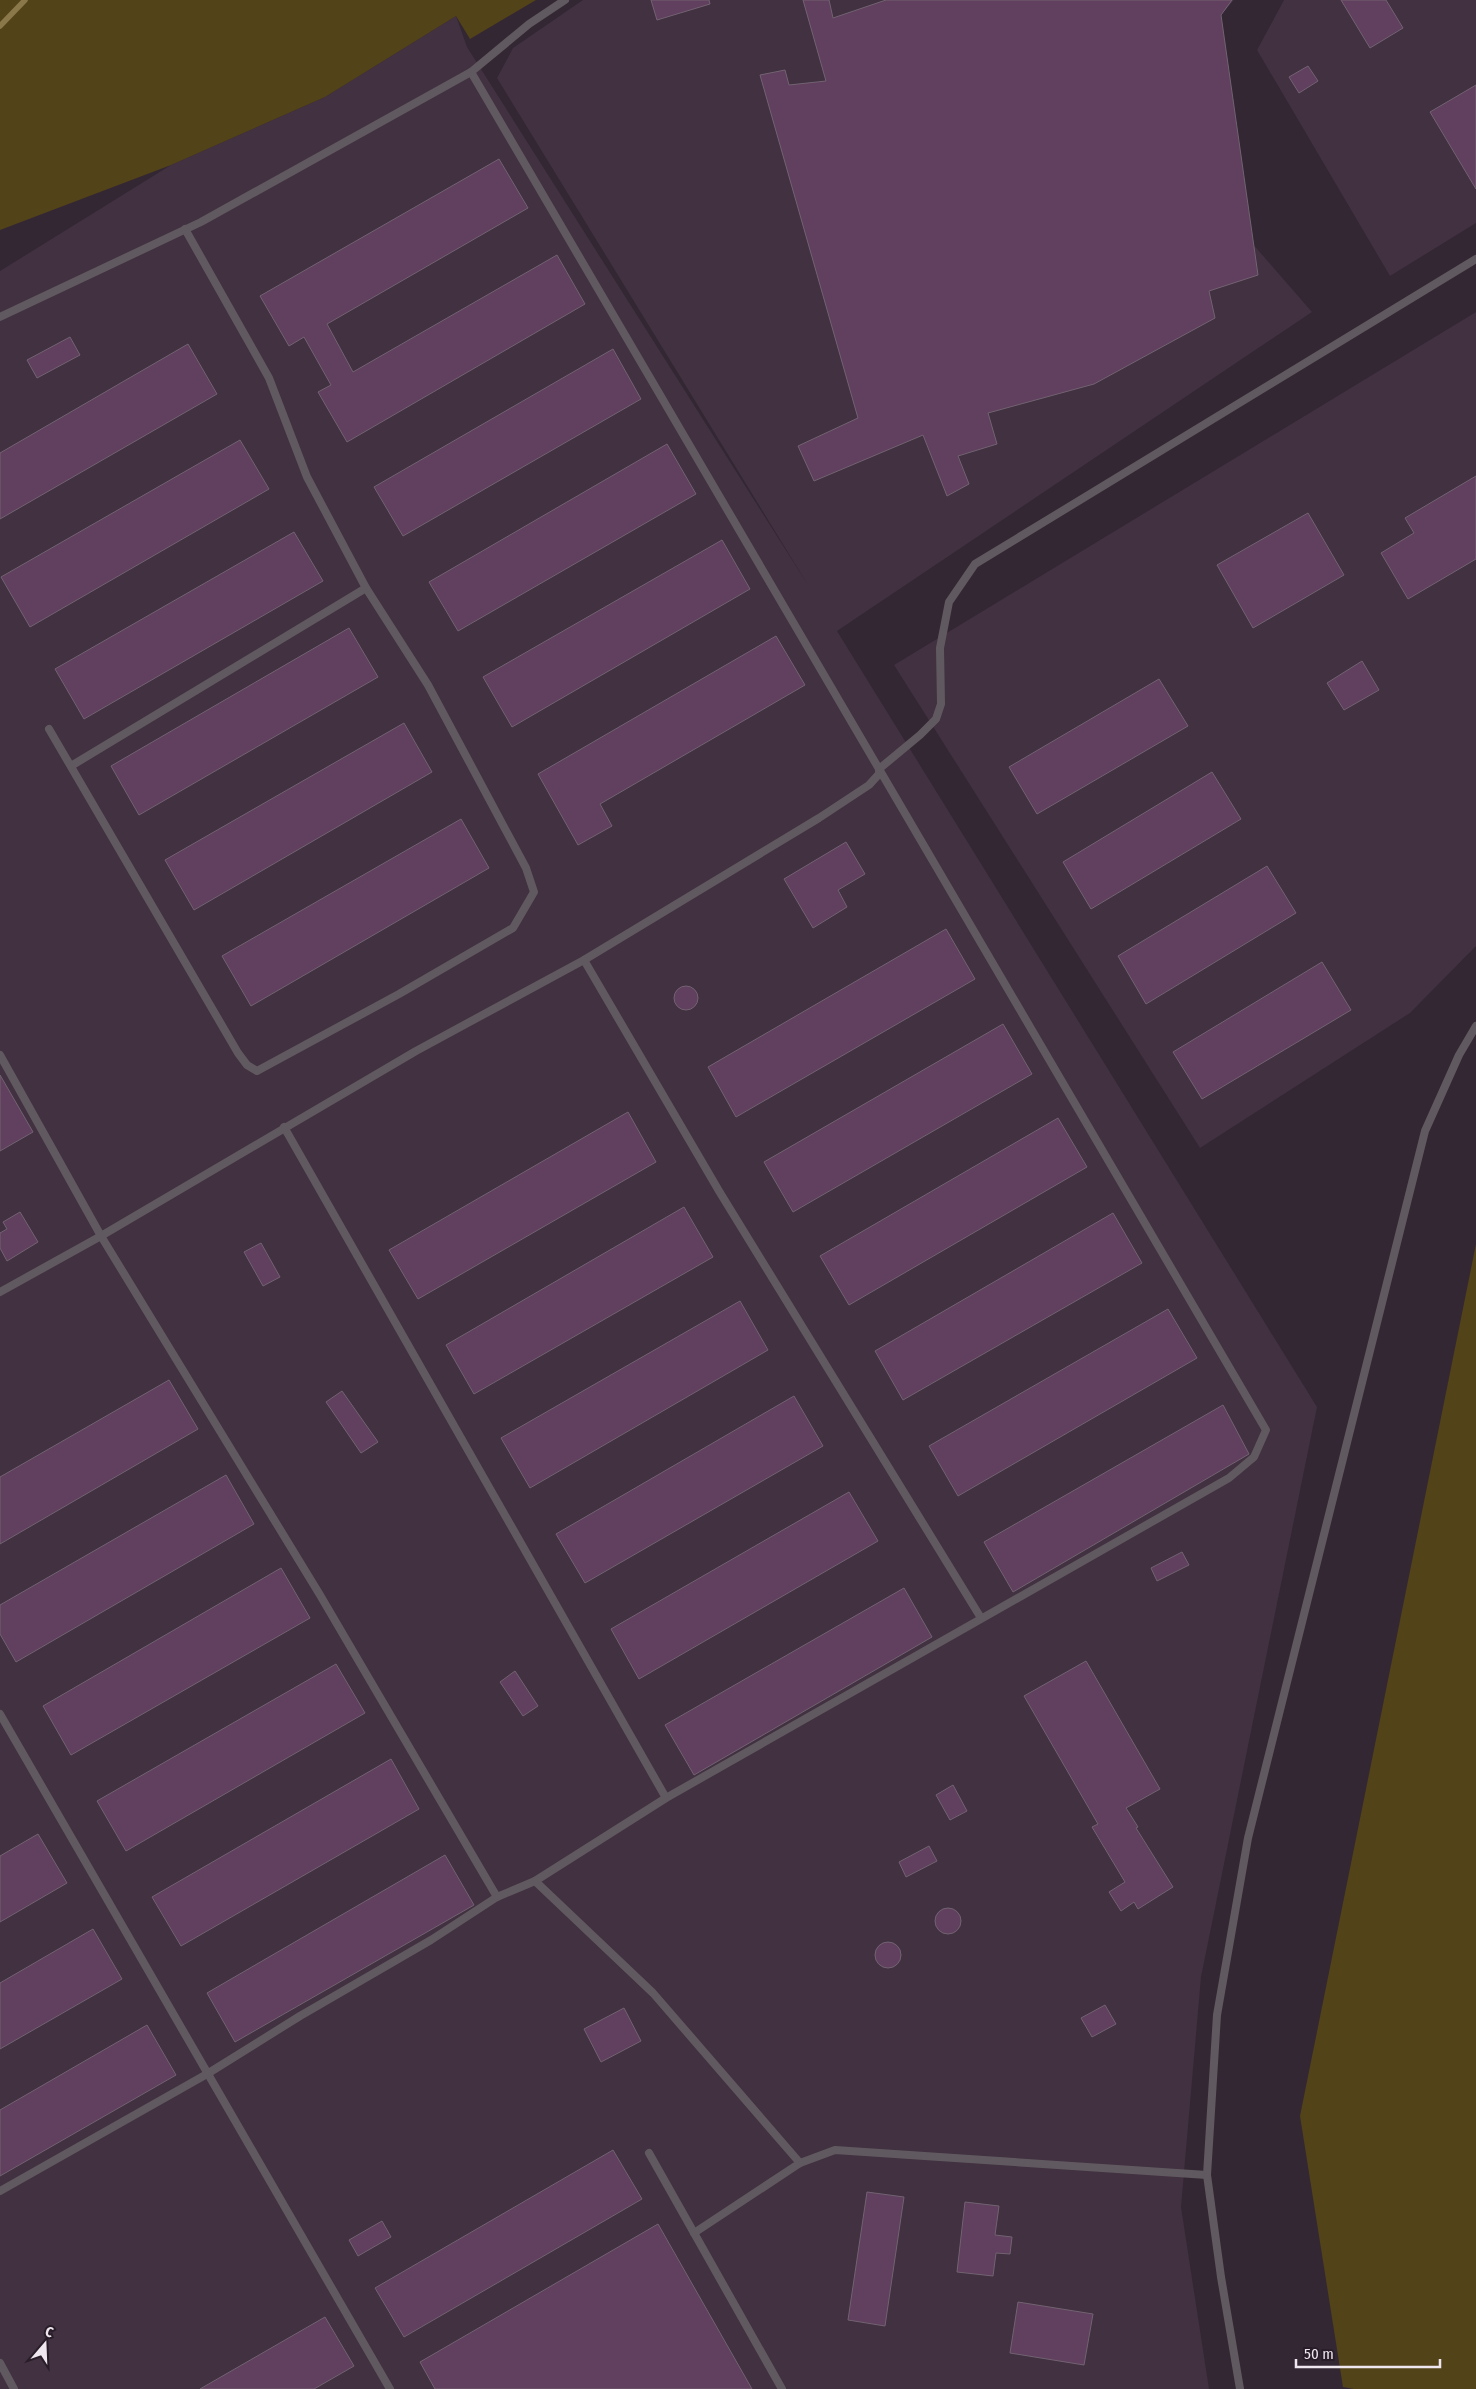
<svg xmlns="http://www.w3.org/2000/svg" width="1476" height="2389" viewBox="0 0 1476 2389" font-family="'Fira Sans Condensed',sans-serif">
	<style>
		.built { fill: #423141 }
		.green { fill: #534319 }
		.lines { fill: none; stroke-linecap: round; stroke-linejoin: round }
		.stream { stroke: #8a784a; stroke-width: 5.5 }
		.building { fill: #603f5f; stroke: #726371 }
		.service { stroke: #605a60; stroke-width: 8 }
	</style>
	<rect width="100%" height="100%" fill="#332733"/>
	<g class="built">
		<polygon points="583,0 1234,0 1221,15 1251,242 1312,312 837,631 1317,1407 1201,1977 1181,2207 1209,2389 0,2389 0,271 171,165 325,97 456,16 467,47 808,585 497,78 513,48"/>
		<polygon points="1284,0 1476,0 1476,223 1390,276 1257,50"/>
		<polygon points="1476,312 1476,946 1410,1013 1200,1148 894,665"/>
	</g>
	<g class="green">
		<polygon points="0,0 536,0 470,39 456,16 325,97 171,165 0,230"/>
		<polygon points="1476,1244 1476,2389 1354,2389 1343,2387 1300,2116"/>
	</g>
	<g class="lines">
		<polyline class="stream" points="0,26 25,0"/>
	</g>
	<g class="building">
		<polygon points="651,0 709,0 710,4 657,20"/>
		<polygon points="803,0 829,0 833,18 886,0 1232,0 1221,15 1258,275 1209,291 1215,318 1094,384 988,413 997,444 958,456 969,484 947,496 923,435 814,481 798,446 858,418 760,75 785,70 789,85 826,81"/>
		<polygon points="1341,0 1386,0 1403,28 1370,48"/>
		<polygon points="1308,66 1318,81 1299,93 1289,77"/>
		<polygon points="1476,85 1476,189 1430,112"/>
		<polygon points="499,159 528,208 327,324 353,372 557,255 585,304 347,442 318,392 331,385 304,337 289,346 260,296"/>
		<polygon points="70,337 80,355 37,378 27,360"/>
		<polygon points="188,344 217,394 0,519 0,453"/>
		<polygon points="613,349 641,399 403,536 374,487"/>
		<polygon points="240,440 269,489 30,627 1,577"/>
		<polygon points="667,444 696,494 458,631 429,582"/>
		<polygon points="1476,476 1476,559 1408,599 1381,553 1414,533 1405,518"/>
		<polygon points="1308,513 1344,575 1253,628 1217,565"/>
		<polygon points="294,532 323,581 84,719 55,669"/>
		<polygon points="722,540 750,589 512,727 483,677"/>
		<polygon points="349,628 378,677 139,815 111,766"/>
		<polygon points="776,636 805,685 600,804 612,826 578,845 538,774"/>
		<polygon points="1362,661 1379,690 1344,710 1327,683"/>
		<polygon points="1159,679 1188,726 1037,814 1009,767"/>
		<polygon points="404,723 432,772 194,910 165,860"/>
		<polygon points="1212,772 1241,819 1091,909 1063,862"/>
		<polygon points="461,819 489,868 251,1006 222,956"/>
		<polygon points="846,842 865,874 838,890 847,907 813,928 784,879"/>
		<polygon points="1267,866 1296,913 1146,1004 1118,956"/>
		<polygon points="946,929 975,979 736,1117 708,1067"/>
		<polygon points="1322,962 1351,1010 1202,1099 1173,1052"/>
		<circle cx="686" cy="998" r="12"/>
		<polygon points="1003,1024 1032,1074 793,1212 764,1162"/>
		<polygon points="0,1075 33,1132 0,1151"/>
		<polygon points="628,1112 656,1162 418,1299 389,1250"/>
		<polygon points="1058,1118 1087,1167 849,1305 820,1256"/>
		<polygon points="684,1207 713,1257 474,1394 446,1345"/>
		<polygon points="20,1212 38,1242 7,1261 0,1248 0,1233 7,1229 3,1222"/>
		<polygon points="1113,1213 1142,1263 903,1400 875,1351"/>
		<polygon points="261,1243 280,1277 263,1286 244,1252"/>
		<polygon points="740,1301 768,1350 530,1488 501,1438"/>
		<polygon points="1168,1309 1197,1358 958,1496 929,1446"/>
		<polygon points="169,1380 198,1429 0,1544 0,1477"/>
		<polygon points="342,1391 378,1442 361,1453 326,1402"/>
		<polygon points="794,1396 823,1446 585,1583 556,1534"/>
		<polygon points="1223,1405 1249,1454 1013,1592 984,1542"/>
		<polygon points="226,1475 254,1524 16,1662 0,1634 0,1605"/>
		<polygon points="849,1492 878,1541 639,1679 611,1629"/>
		<polygon points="1182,1552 1189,1565 1157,1581 1151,1568"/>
		<polygon points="281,1568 310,1618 71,1755 43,1706"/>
		<polygon points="904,1588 932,1637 694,1775 665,1725"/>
		<polygon points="1086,1661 1160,1789 1126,1808 1138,1827 1136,1828 1173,1887 1138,1909 1134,1902 1121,1911 1109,1892 1125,1882 1092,1827 1098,1824 1024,1696"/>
		<polygon points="336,1664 365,1713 126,1851 97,1801"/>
		<polygon points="515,1671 538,1706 523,1716 500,1682"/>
		<polygon points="391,1759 419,1809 181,1946 152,1897"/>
		<polygon points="953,1785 967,1811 950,1820 936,1795"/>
		<polygon points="38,1834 67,1883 0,1922 0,1856"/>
		<polygon points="929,1846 937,1861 906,1877 899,1862"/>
		<polygon points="445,1855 474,1905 235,2042 207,1993"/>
		<circle cx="948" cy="1921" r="13"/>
		<polygon points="93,1929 122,1979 0,2049 0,1983"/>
		<circle cx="888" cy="1955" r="13"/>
		<polygon points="1105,2005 1116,2024 1092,2037 1081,2018"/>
		<polygon points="624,2008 641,2041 601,2062 584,2029"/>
		<polygon points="147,2025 176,2075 0,2176 0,2110"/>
		<polygon points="613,2150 642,2199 404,2337 375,2288"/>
		<polygon points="867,2192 904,2197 885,2326 848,2320"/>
		<polygon points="965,2202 999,2206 995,2235 1012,2237 1010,2254 996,2253 993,2276 957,2272"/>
		<polygon points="382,2221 391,2237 358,2256 349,2240"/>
		<polygon points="658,2224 752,2389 435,2389 420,2362"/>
		<polygon points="1018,2302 1093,2314 1084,2365 1010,2353"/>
		<polygon points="325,2317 354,2366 314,2389 200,2389"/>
	</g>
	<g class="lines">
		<g class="service">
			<polyline points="0,317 201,222 471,72 529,24 565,0"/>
			<polyline points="49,729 238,1053 247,1065 257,1071 399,994 513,928 534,892 526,868 428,685 366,588 307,477 269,378 185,229"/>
			<polyline points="71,766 366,588"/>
			<polyline points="584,960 719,1191 981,1618"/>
			<polyline points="0,1055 101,1236 0,1292"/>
			<polyline points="284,1127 666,1798"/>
			<polyline points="0,1714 390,2389"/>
			<polyline points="535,1881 653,1993 800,2163"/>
			<polyline points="497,1897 320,1595 101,1236 416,1051 584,960 819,818 869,785 879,774 879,769 920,735 936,719 941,704 940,648 949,602 975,564 1476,259"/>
			<polyline points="649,2153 782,2389"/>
			<polyline points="0,2191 207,2074 300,2016 431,1940 497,1897 535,1881 666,1798 1229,1478 1254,1457 1266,1430 471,72"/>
			<polyline points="694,2233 800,2163 835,2150 1207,2175"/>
			<polyline points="0,2363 14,2389"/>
			<polyline points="1240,2389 1221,2277 1207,2175 1217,2015 1248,1838 1425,1131 1459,1055 1476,1026"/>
		</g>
	</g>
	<g transform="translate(45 2344) rotate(19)" stroke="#291d29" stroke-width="4" paint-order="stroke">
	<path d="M0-4L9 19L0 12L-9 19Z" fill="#efe7ef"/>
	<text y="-8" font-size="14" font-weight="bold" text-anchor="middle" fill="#efe7ef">С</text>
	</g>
	<path d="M1296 2359v8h144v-8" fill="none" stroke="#efe7ef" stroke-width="2.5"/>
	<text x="1304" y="2359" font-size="15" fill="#efe7ef" stroke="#291d29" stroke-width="4" paint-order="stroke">50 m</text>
</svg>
